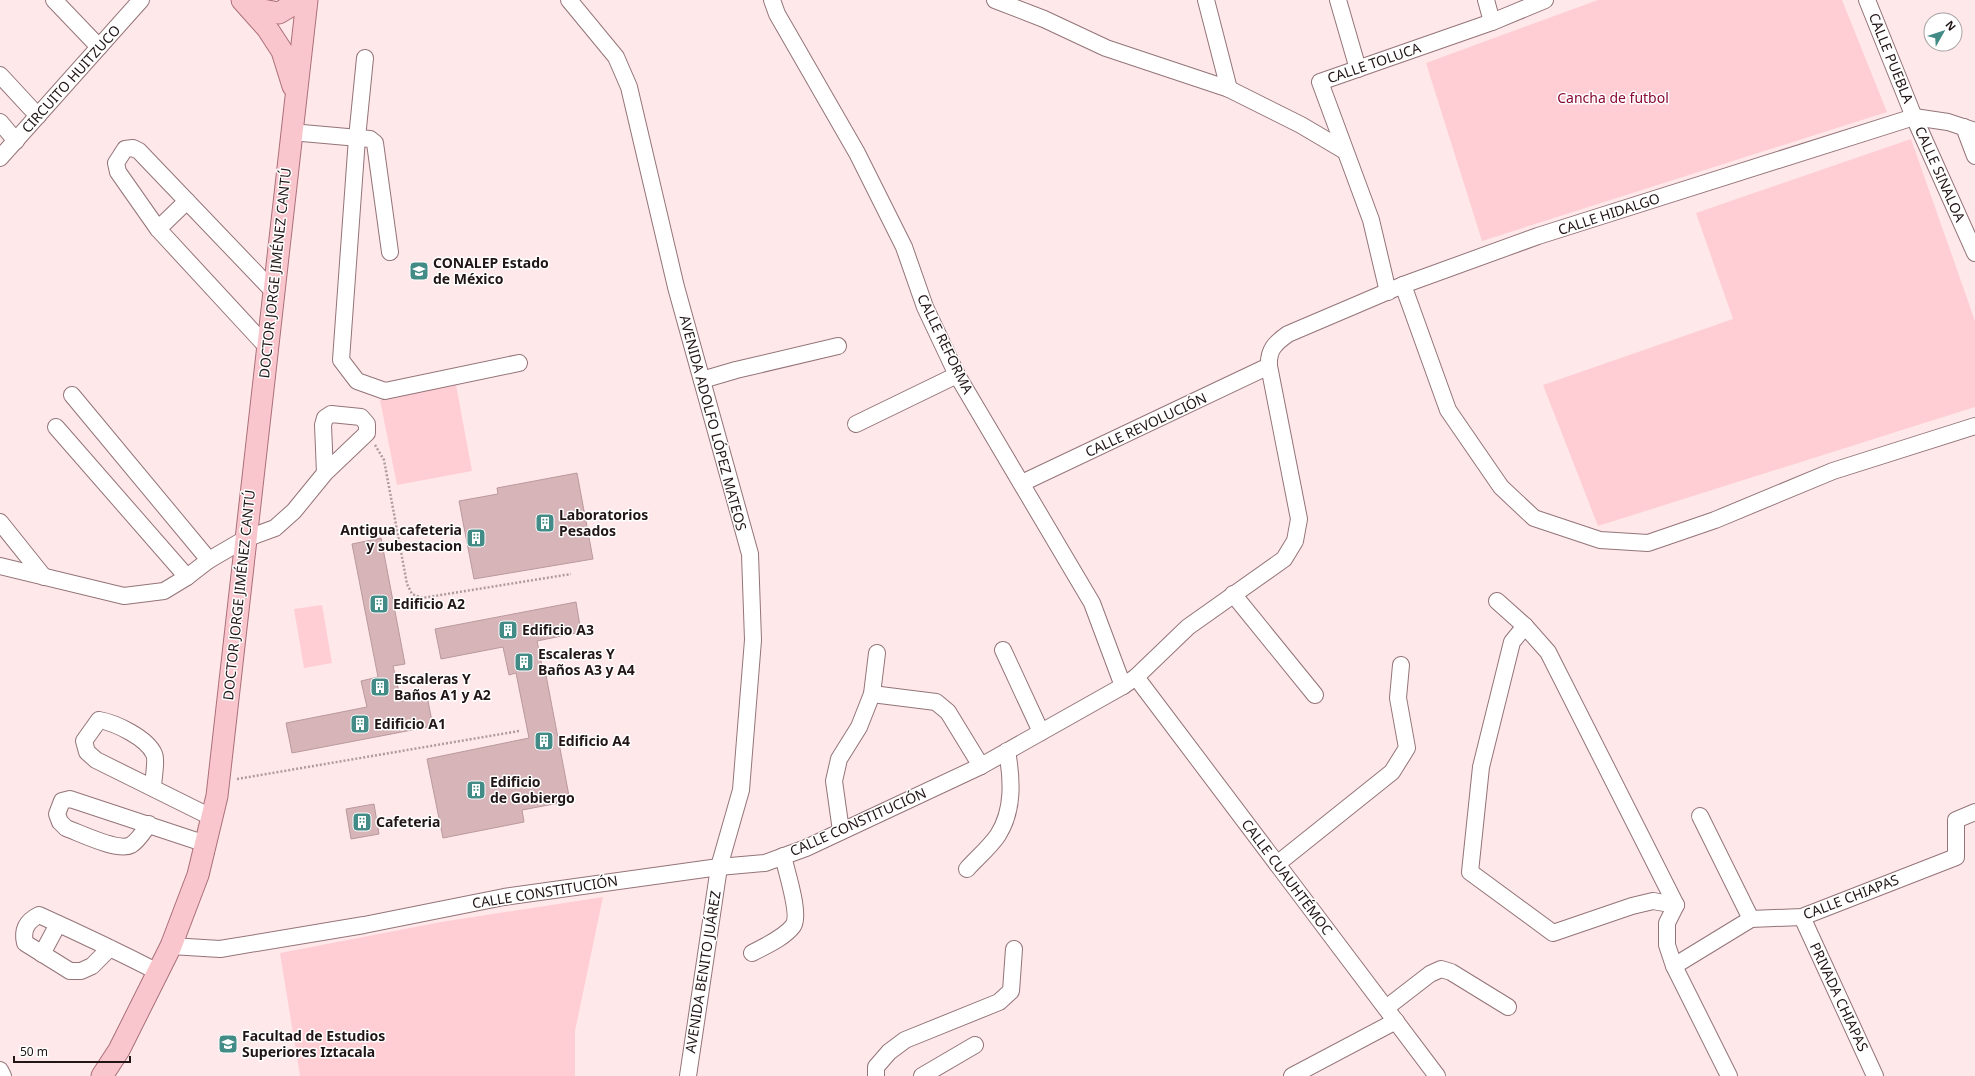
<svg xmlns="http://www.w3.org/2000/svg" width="1975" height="1076" viewBox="0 0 1975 1076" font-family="'Noto Sans',sans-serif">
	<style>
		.green { fill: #ffced4 }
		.building { fill: #d6b4b8; stroke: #ba999d }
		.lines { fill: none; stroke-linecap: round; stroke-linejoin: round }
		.minor-casing { stroke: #947478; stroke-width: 18 }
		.major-casing { stroke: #ab6f78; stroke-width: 23 }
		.path { stroke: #ae9b9d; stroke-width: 2.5; stroke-dasharray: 2 2; stroke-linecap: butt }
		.minor { stroke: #fff; stroke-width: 16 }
		.major { stroke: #f9c6cd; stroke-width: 21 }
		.labels { text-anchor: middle; stroke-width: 3; stroke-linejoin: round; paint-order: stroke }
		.street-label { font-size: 14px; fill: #211516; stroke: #fff }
		.park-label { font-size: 14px; fill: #860833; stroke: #fff }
		.poi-label { font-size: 14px; font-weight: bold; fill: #211516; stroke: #fff; text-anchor: start }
	</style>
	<rect width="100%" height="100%" fill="#fee8ea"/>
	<g class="green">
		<polygon points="1598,0 1842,0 1887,112 1482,241 1426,63"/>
		<polygon points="1911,139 1975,321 1975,407 1598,526 1543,385 1733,319 1696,213"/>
		<polygon points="456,385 472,471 397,485 380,400"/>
		<polygon points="322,605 332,663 304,668 294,609"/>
		<polygon points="603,897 575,1031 575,1076 300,1076 280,953 441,922"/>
	</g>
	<g class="building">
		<polygon points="577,473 593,559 474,579 459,501 498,494 497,488"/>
		<polygon points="381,538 405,664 393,666 401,701 427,696 433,726 292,753 286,723 367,707 361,681 378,677 352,544"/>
		<polygon points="576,602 581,632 537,641 544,676 546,675 570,801 522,810 524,822 443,838 427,759 529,738 516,673 509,675 503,647 441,659 435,629"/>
		<polygon points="374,804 379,834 351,839 346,809"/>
	</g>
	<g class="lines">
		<g class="minor-casing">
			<g id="minor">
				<polyline points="54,0 99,47"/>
				<polyline points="569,0 616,57 629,87 676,287 750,554 753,640 741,790 719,867 688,1076"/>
				<polyline points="772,0 777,14 857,153 904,247 925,307 957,375 1092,603 1123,686"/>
				<polyline points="995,0 1044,19 1106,48 1229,89 1301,125 1345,151"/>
				<polyline points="1206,0 1229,89"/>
				<polyline points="1338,0 1358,69"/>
				<polyline points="1486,0 1492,22"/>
				<polyline points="1867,0 1914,117 1975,253"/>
				<polyline points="365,58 357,138 341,360 357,381 385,391 519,363"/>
				<polyline points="0,75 38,116"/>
				<polyline points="0,122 16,141"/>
				<polyline points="1964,127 1975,156"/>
				<polyline points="291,132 370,139 375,143 390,252"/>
				<polyline points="0,158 141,0"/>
				<polyline points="158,229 187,201"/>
				<polyline points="1403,285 1448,410 1501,487 1534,518 1600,540 1648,543 1715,520 1833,471 1975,426"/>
				<polyline points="1388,292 1371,220 1320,82 1492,22 1545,0"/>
				<polyline points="267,347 158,229 118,172 116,163 125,149 133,148 139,151 273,291"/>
				<polyline points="702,380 736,370 838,346"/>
				<polyline points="72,395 209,560"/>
				<polyline points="856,424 957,375"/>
				<polyline points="56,427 187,577"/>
				<polyline points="1022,483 1269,366"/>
				<polyline points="0,522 44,577"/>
				<polyline points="0,566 124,596 164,591 187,577 209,560 245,539 275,528 294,511 325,473 367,433 367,424 361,417 331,414 325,418 323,425 325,473"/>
				<polyline points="1233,594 1315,695"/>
				<polyline points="1497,601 1525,626 1548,652 1676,905"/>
				<polyline points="1525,626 1512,642 1481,767 1470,872 1553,933 1632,906 1653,901 1676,905"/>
				<polyline points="1003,650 1041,732"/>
				<polyline points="1136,677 1437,1076"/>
				<polyline points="872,694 936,702 948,712 981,766"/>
				<path d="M 153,788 C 153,780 157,760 154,754 C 147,738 116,723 99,720 L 84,741 L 87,752 L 96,760 L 213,818"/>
				<polyline points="1700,816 1751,919"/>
				<path d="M 149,824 C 144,831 138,841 131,845 C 118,852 80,833 66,828 L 60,822 L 57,814 L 62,801 L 70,799 L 206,844"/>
				<polyline points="841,831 834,781 839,759 859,727 872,694 877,653"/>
				<polyline points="1277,864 1392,772 1407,748 1398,698 1401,665"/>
				<path d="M 967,869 C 977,858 990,847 998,835 C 1014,810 1012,779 1007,751"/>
				<polyline points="1676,905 1667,923 1667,945 1674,966 1729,1076"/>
				<polyline points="1802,917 1875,1076"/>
				<path d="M 171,946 L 220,949 L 364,925 L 504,897 L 719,867 L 765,863 L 806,848 L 981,766 L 1123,686 L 1136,677 L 1188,627 L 1284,559 L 1295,541 L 1299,519 L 1269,366 C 1268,350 1275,343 1288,334 L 1403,285 L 1538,236 L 1914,117 L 1948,122 L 1975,131"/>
				<path d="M 110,948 L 92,966 L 81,971 L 70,971 L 25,943 C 22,930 27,921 39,915 C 79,933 119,952 158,972"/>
				<path d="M 752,953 C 765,946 784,938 793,926 C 801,915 786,870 783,856"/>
				<polyline points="42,954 58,924"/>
				<polyline points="1674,966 1751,919 1802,917 1956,857 1956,820 1975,812"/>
				<polyline points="1386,1008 1430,974 1441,969 1451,972 1508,1007"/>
				<polyline points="0,1070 3,1076"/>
				<polyline points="876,1076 876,1067 889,1052 905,1040 999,1002 1011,991 1014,949"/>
				<polyline points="922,1076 975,1045"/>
				<polyline points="1292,1076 1396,1021"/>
			</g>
		</g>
		<g class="major-casing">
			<g id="major">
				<polyline points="242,0 267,28 282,51 293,86"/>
				<polyline points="246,3 262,10 279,13 289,7 290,0"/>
				<polyline points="102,1076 119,1050 171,946 198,875 217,796 307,0"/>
			</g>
		</g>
		<g class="path">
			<polyline points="375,445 384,460 407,584 412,594 422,598 571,574"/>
			<polyline points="237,779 519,731"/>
		</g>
		<use href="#minor" class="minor"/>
		<use href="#major" class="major"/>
	</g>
	<defs>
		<g id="school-square" transform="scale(1)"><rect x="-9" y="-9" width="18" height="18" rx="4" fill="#438b86" stroke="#fff"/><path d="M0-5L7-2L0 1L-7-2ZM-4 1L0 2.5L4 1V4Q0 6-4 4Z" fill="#fff"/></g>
		<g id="building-square" transform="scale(1)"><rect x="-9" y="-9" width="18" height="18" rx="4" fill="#438b86" stroke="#fff"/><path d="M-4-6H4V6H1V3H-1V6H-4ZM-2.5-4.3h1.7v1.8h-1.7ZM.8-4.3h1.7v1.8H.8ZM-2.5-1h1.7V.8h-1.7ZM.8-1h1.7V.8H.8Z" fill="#fff"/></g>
		<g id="university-square" transform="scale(1)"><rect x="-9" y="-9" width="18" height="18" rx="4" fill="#438b86" stroke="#fff"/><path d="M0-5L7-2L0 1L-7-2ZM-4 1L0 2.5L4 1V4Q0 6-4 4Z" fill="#fff"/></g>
	</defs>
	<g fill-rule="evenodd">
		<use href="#school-square" x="419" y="271"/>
		<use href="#building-square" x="545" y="523"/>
		<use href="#building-square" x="476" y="538"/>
		<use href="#building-square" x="379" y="604"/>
		<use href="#building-square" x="508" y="630"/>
		<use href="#building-square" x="524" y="662"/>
		<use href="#building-square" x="380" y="687"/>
		<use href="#building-square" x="360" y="724"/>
		<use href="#building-square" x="544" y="741"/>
		<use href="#building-square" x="476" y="790"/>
		<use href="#building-square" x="362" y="822"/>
		<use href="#university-square" x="228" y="1044"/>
	</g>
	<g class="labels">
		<g class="street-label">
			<text transform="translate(1891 58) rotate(68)" y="5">CALLE PUEBLA</text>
			<text transform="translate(1374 63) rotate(-19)" y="5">CALLE TOLUCA</text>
			<text transform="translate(71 79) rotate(-48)" y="5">CIRCUITO HUITZUCO</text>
			<text transform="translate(1940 174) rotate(66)" y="5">CALLE SINALOA</text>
			<text transform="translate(1609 214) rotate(-18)" y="5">CALLE HIDALGO</text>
			<text transform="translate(275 273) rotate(-84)" y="5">DOCTOR JORGE JIMÉNEZ CANTÚ</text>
			<text transform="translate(945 344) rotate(64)" y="5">CALLE REFORMA</text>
			<text transform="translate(713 423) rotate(75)" y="5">AVENIDA ADOLFO LÓPEZ MATEOS</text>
			<text transform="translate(1146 425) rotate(-25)" y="5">CALLE REVOLUCIÓN</text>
			<text transform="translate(239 595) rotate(-84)" y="5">DOCTOR JORGE JIMÉNEZ CANTÚ</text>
			<text transform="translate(858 822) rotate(-24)" y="5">CALLE CONSTITUCIÓN</text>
			<text transform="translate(1287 877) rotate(53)" y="5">CALLE CUAUHTÉMOC</text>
			<text transform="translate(545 892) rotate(-9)" y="5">CALLE CONSTITUCIÓN</text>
			<text transform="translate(1851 897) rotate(-21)" y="5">CALLE CHIAPAS</text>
			<text transform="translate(703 972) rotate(-81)" y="5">AVENIDA BENITO JUÁREZ</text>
			<text transform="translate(1839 997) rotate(65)" y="5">PRIVADA CHIAPAS</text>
		</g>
		<g class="park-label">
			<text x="1613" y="103">Cancha de futbol</text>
		</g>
		<g class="poi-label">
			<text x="433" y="268">CONALEP Estado<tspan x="433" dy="16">de México</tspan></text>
			<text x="559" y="520">Laboratorios<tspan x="559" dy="16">Pesados</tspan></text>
			<text x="462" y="535" text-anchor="end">Antigua cafeteria<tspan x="462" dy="16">y subestacion</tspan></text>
			<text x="393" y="609">Edificio A2</text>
			<text x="522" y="635">Edificio A3</text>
			<text x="538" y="659">Escaleras Y<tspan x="538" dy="16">Baños A3 y A4</tspan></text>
			<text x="394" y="684">Escaleras Y<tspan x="394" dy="16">Baños A1 y A2</tspan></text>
			<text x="374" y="729">Edificio A1</text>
			<text x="558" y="746">Edificio A4</text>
			<text x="490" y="787">Edificio<tspan x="490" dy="16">de Gobiergo</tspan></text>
			<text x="376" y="827">Cafeteria</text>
			<text x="242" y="1041">Facultad de Estudios<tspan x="242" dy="16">Superiores Iztacala</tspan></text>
		</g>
	</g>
	<g transform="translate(1943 32) rotate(51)"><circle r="19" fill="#ffffff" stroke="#a6a1a2"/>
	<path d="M0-3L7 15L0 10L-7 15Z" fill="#438b86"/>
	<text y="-6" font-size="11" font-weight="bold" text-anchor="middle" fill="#211516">N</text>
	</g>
	<path d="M14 1056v6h116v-6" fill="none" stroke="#211516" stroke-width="2"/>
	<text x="20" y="1056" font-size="12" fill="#211516" stroke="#ffffff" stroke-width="3" paint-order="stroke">50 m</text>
</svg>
